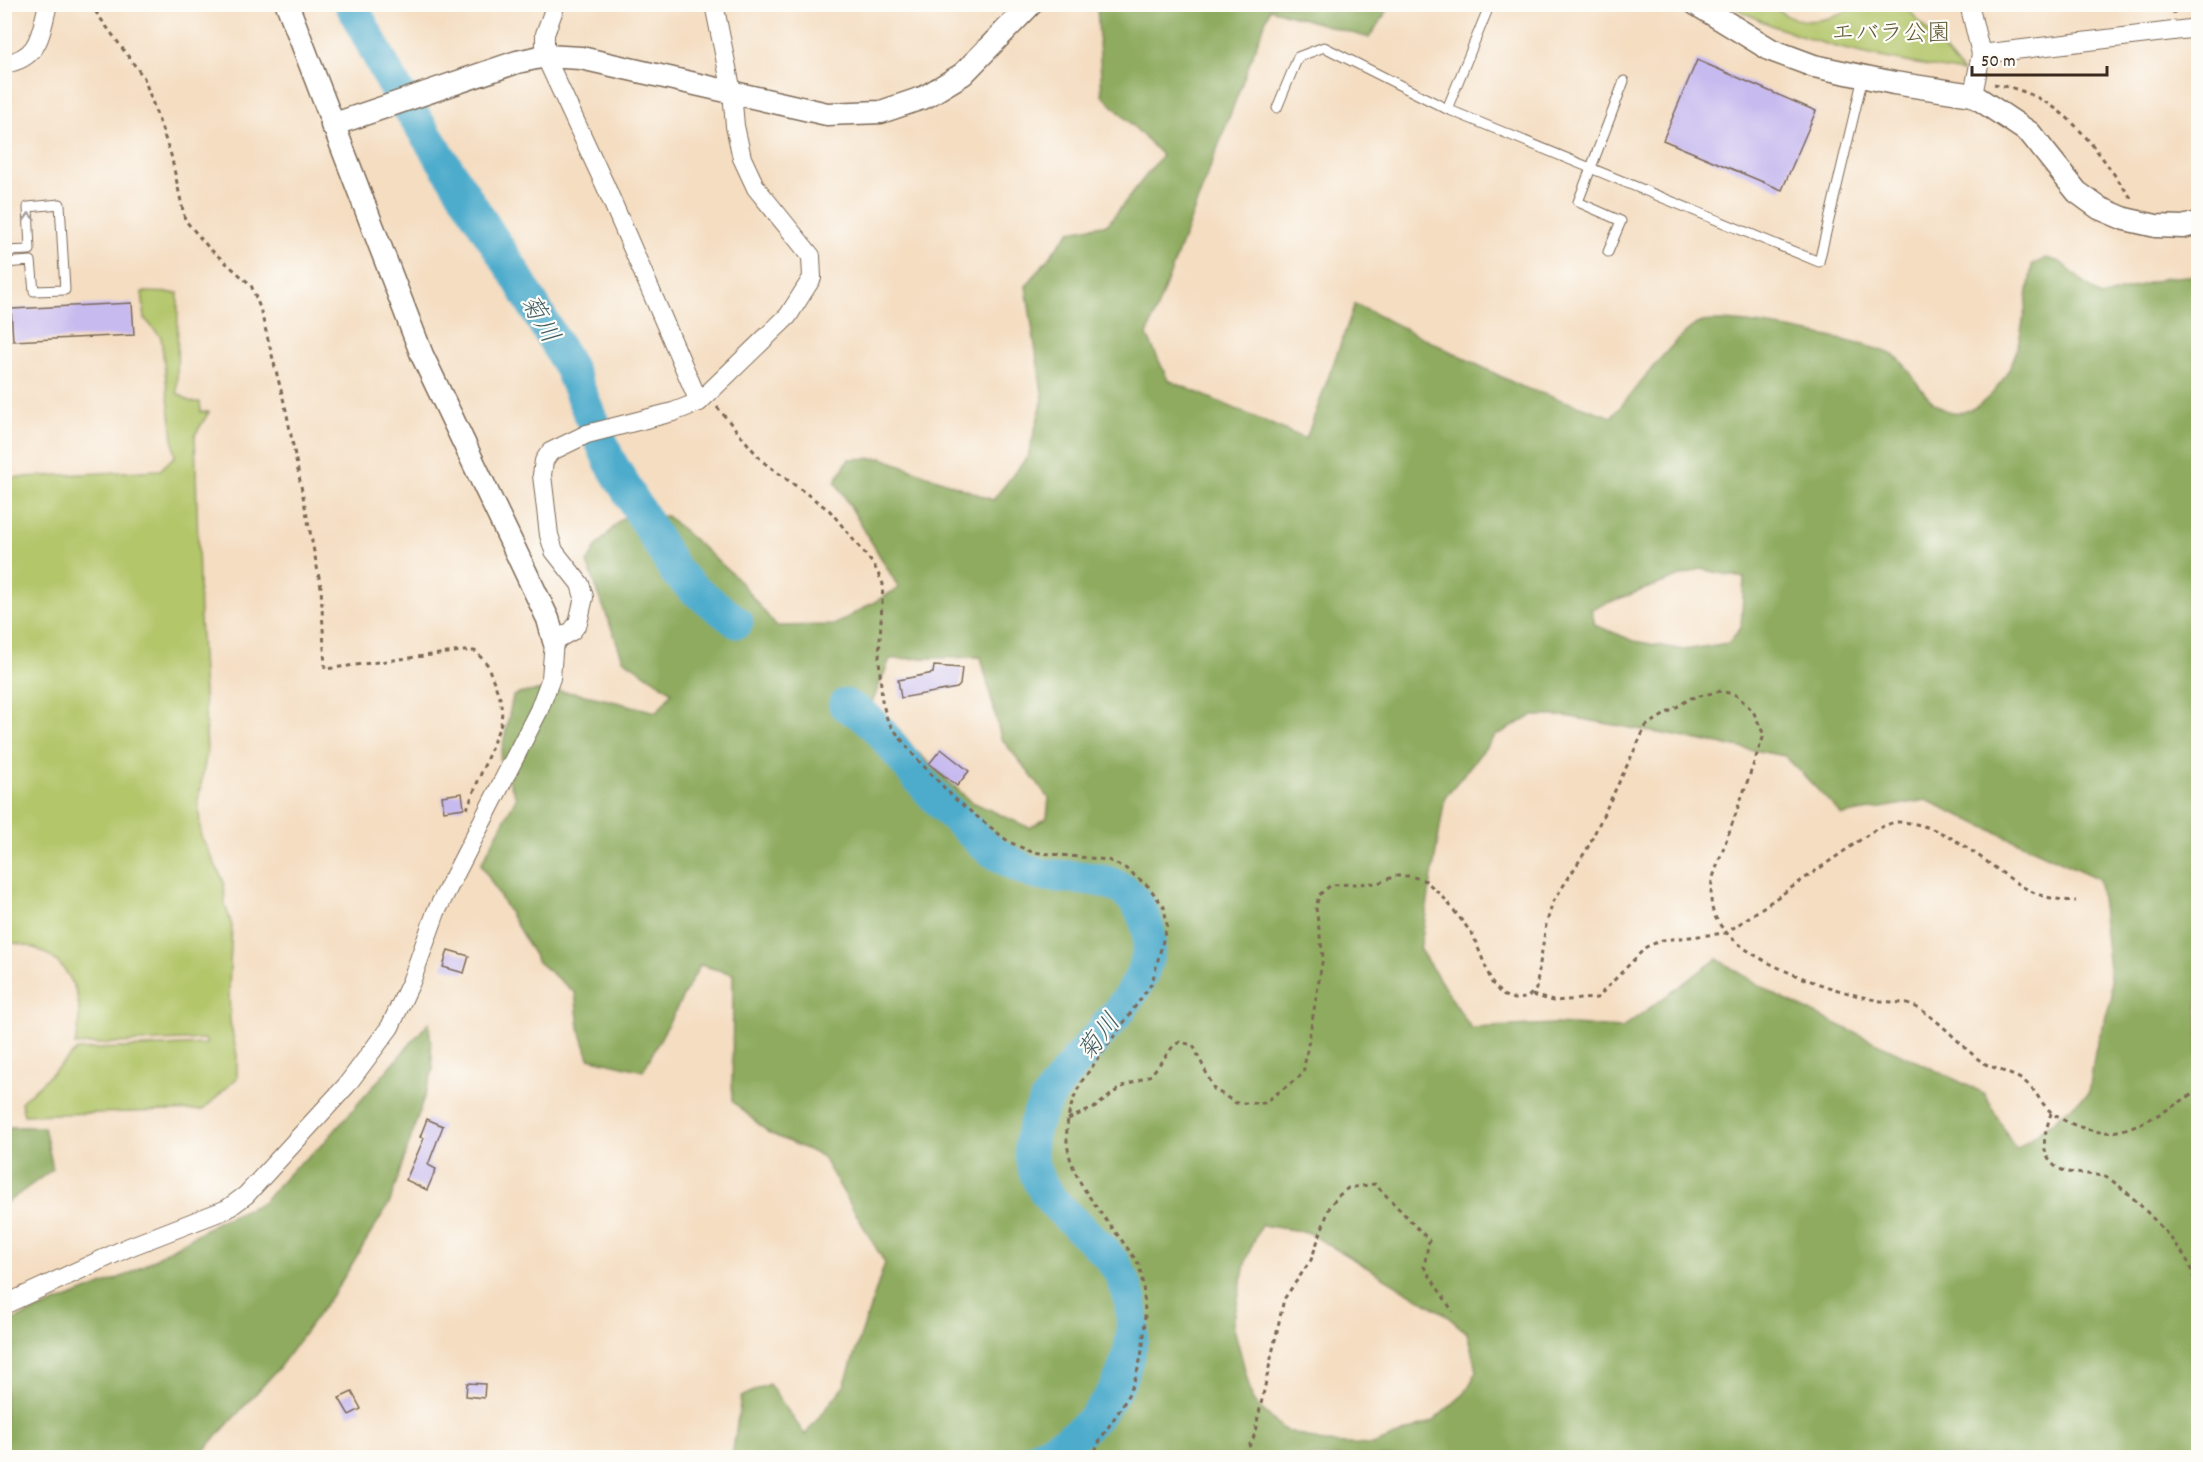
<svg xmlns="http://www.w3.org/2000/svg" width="2203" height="1462" viewBox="0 0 2203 1462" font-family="Dekko,'Klee One',sans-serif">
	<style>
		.green { fill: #b3c66a; stroke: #777844; stroke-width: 1.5 }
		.forest { fill: #8eab5e; stroke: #646a3e; stroke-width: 1.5; fill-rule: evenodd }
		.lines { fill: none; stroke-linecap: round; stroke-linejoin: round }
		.river { stroke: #4daccc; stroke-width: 33 }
		.building { fill: #c7baef }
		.service-casing { stroke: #7c6957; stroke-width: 11 }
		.minor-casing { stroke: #7c6957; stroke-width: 20 }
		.tertiary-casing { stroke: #7c6957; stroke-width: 25 }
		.path { stroke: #7c6957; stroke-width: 3; stroke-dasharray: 4.5 4.5; stroke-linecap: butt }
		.service { stroke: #fff; stroke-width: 9 }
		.minor { stroke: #fff; stroke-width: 18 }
		.tertiary { stroke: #fff; stroke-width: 22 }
		.oneway { stroke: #a79f9a }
		.labels { text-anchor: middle; stroke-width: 4.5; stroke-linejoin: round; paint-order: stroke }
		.park-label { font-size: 24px; fill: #5f5935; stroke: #fdfcf7 }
		.water-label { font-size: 26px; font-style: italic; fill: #425e64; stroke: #fdfcf7 }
	</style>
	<rect width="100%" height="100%" fill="#fdfcf7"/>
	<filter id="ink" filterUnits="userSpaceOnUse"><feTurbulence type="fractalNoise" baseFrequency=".0167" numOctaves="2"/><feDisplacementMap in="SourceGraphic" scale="12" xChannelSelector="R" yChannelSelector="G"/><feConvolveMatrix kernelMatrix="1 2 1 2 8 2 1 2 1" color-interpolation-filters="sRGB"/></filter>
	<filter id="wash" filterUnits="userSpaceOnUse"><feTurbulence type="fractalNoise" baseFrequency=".008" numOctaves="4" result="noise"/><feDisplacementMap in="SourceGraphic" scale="24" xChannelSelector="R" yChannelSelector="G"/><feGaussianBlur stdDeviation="1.35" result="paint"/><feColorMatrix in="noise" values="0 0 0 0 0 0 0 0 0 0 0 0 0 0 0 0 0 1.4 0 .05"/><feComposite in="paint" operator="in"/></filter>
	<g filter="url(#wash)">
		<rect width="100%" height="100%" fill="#f4ddc1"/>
		<g class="green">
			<path d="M 1730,5 L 1772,5 C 1790,24 1816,24 1841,14 C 1847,11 1855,6 1862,4 C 1877,2 1895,4 1908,9 L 1963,72 C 1882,58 1802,46 1730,5 Z"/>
			<path d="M 142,292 L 178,293 L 177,393 L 191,402 L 200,402 L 201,412 L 209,412 L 195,435 L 200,618 L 207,751 L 198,801 L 201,836 L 224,882 L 225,904 L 232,926 L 229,986 L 230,1022 L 237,1055 L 237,1078 L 203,1110 L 24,1115 L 21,1102 L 77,1050 L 207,1044 L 205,1039 L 75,1045 C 90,990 64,946 5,942 L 5,478 L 160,470 L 175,456 L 161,337 L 145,319 Z"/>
		</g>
		<g class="forest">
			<path d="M 1097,5 L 1391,5 L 1369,38 L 1270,9 L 1147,335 L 1168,380 L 1306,439 L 1355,304 L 1520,386 L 1612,417 C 1629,397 1678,332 1699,323 C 1723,313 1870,342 1895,356 C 1911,365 1921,402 1948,411 C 1974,419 1997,391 2008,371 C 2021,349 2028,291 2032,265 L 2046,258 L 2060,262 L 2101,297 L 2165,278 L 2198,275 L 2198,1457 L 732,1457 L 741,1397 L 769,1384 L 805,1435 L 844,1386 L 885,1263 L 822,1156 L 769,1133 L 732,1101 L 733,974 L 700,965 L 643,1071 L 589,1058 L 579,1027 L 575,993 L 538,962 L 481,864 L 516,798 L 500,759 L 513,696 C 552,680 616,703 657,712 L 672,692 L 623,659 L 587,563 L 596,547 L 622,518 L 667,516 L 736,577 L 776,626 L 834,625 L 899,588 L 835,481 L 849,459 L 882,458 L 993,500 L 1028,456 L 1043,399 L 1026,286 L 1070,231 L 1108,224 L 1162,155 L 1102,95 ZM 1700,569 L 1744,578 L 1741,628 L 1728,643 L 1684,650 L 1634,641 L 1595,625 L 1591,609 ZM 981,657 L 1001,738 L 1049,798 L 1047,818 L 1030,828 L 970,801 L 870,708 L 890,659 ZM 1532,716 L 1565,716 L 1785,756 L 1842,815 L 1926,800 L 2099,879 L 2112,997 L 2095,1051 L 2089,1093 L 2016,1150 L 1984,1093 L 1779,997 L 1717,959 L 1622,1028 L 1555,1024 L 1471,1028 L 1420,950 L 1445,797 L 1495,736 ZM 1261,1225 L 1307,1232 L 1442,1312 L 1467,1333 L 1477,1371 L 1465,1393 L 1433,1421 L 1373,1445 L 1324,1443 L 1283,1429 L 1253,1401 L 1233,1324 L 1246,1259 Z"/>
			<polygon points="429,1022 433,1070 390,1202 338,1287 278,1369 198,1457 5,1458 5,1323 129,1274 219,1221 262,1203 294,1168 323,1144"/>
			<polygon points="5,1127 44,1127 53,1169 5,1204"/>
		</g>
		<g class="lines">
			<g class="river">
				<polyline points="351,4 392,82 514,272 570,368 609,460 676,572 695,590 737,622"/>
				<path d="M 845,705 C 854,710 864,715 871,722 C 891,741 906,766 925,786 C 937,800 951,814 965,827 C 975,836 984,847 997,854 C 1010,861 1023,871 1038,874 C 1081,881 1125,869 1145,919 C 1177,1000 1024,1074 1031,1153 C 1036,1210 1100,1231 1122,1277 C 1146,1327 1126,1388 1088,1424 C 1072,1439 1053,1448 1035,1458"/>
			</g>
		</g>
		<g id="blocks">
			<g class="building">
				<polygon points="1697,60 1816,111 1782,190 1663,140"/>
				<polygon points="132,303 134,335 13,341 11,309"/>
				<polygon points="934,666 962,668 960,685 957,688 901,698 898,680 933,673"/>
				<polygon points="941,749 969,771 957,786 929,764"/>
				<polygon points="462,793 464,808 444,811 442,796"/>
				<polygon points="448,950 469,956 464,973 443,967"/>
				<polygon points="427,1119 443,1126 428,1165 436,1169 427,1190 406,1180 424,1138 420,1137"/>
				<polygon points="467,1383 485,1384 484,1398 466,1396"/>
				<polygon points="352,1392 361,1409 349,1415 339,1398"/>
			</g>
		</g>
	</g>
	<g filter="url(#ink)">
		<use href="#blocks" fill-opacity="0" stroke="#7c6957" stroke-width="1.5"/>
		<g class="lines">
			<g class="service-casing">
				<g id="service">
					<polyline points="1277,108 1298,57 1324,47 1447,109 1819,262 1863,77"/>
					<polyline points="1447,109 1490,4"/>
					<polyline points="4,251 30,250 28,207 60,204 65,290 34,291 31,261 4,263"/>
					<polyline points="1608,252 1621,221 1578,202 1624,81"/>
				</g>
			</g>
			<g class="minor-casing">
				<g id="minor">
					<polyline points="556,4 545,34 545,56 605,185 699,402"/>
					<polyline points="1969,4 1981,54 1973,95"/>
					<polyline points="1981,54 2198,28"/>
					<path d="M 4,64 C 40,58 40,35 48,4"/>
					<polyline points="4,1305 129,1247 227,1209 246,1195 346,1086 390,1027 411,982 436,912 539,710 551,678 554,641 572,631 578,623 584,597 580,584 554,551 549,535 542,475 544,461 550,452 587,434 673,412 699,402 788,316 812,278 811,256 756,188 742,158 735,126 732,92 714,4"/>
				</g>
			</g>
			<g class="tertiary-casing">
				<g id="tertiary">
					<polyline points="287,4 422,355 548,619 554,641"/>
					<polyline points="1696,4 1771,50 1814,66 1894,83 1973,95 2030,133 2077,192 2099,208 2125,219 2156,226 2183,227 2198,223"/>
					<polyline points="332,125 517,62 545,56 581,58 827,114 881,112 925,97 963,74 1031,4"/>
				</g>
			</g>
			<g class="path">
				<polyline points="90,4 144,78 171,155 185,220 209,248 251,285 260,308 286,410 321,587 325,669 462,651 475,651 487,664 500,698 502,711 501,723 467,809"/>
				<polyline points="2172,4 2174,14"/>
				<path d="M 1994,84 C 2066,96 2091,143 2131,198"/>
				<path d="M 717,407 L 762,461 L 830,511 L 874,565 L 883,584 L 879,658 L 882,701 L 888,722 L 915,757 L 955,799 L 1009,842 L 1032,852 L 1108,860 L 1125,868 L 1148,886 L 1164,907 L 1167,925 L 1152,983 L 1082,1081 C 1038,1162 1099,1202 1139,1265 C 1149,1306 1147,1359 1127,1397 C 1117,1418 1099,1435 1093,1458"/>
				<path d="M 1532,995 L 1553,1001 L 1597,998 L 1646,947 L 1662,940 L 1726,933 L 1876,829 C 1883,827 1891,822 1898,822 C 1949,823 1986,866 2027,889 C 2042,898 2060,900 2076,901"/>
				<path d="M 2051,1113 C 2047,1128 2039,1147 2050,1161 C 2063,1178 2086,1171 2105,1177 C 2124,1184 2179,1244 2188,1262 C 2193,1273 2195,1285 2198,1297"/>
				<path d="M 1068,1119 L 1094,1108 L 1120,1088 L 1151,1075 L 1174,1045 L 1180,1042 L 1193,1045 L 1214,1089 L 1236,1103 L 1264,1103 L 1303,1074 L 1323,957 L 1316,908 L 1319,895 L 1331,885 L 1378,883 L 1395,876 L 1410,876 L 1426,881 L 1445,899 L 1473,935 L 1492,983 L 1502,995 L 1514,999 L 1527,998 L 1536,989 L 1546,925 L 1553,902 L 1587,849 L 1646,726 L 1691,698 L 1721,691 L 1736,695 L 1753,711 L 1764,735 L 1712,880 C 1711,894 1709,907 1717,920 C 1742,963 1829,989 1875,1000 C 1888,1003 1904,1001 1916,1007 C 1940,1020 1957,1042 1978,1059 C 1994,1071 2015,1072 2030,1086 C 2037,1094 2042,1104 2050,1111 C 2060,1121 2086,1130 2100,1132 C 2128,1136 2175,1106 2198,1090"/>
				<polyline points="1235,1458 1248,1449 1254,1436 1284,1299 1311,1260 1330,1206 1337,1197 1348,1188 1375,1184 1429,1240 1424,1267 1453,1312"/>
			</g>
			<use href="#service" class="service"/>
			<use href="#minor" class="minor"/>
			<use href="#tertiary" class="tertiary"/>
		</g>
		<defs><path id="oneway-chevron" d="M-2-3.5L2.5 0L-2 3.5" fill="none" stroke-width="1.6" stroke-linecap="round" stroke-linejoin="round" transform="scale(1.5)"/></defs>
		<use class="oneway" href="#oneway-chevron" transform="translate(29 217) rotate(-92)"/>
	</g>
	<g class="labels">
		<g class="park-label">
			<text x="1891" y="40">エバラ公園</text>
		</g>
		<g class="water-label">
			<text transform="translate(541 318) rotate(60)" y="9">菊川</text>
			<text transform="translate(1098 1036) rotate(-52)" y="9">菊川</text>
		</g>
	</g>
	<rect width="2203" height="1462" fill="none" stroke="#fdfcf7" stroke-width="24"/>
	<path d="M1972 66v9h135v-9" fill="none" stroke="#3b2a1e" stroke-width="3"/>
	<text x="1981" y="66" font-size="18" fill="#3b2a1e" stroke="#fdfcf7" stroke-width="4.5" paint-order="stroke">50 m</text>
</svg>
